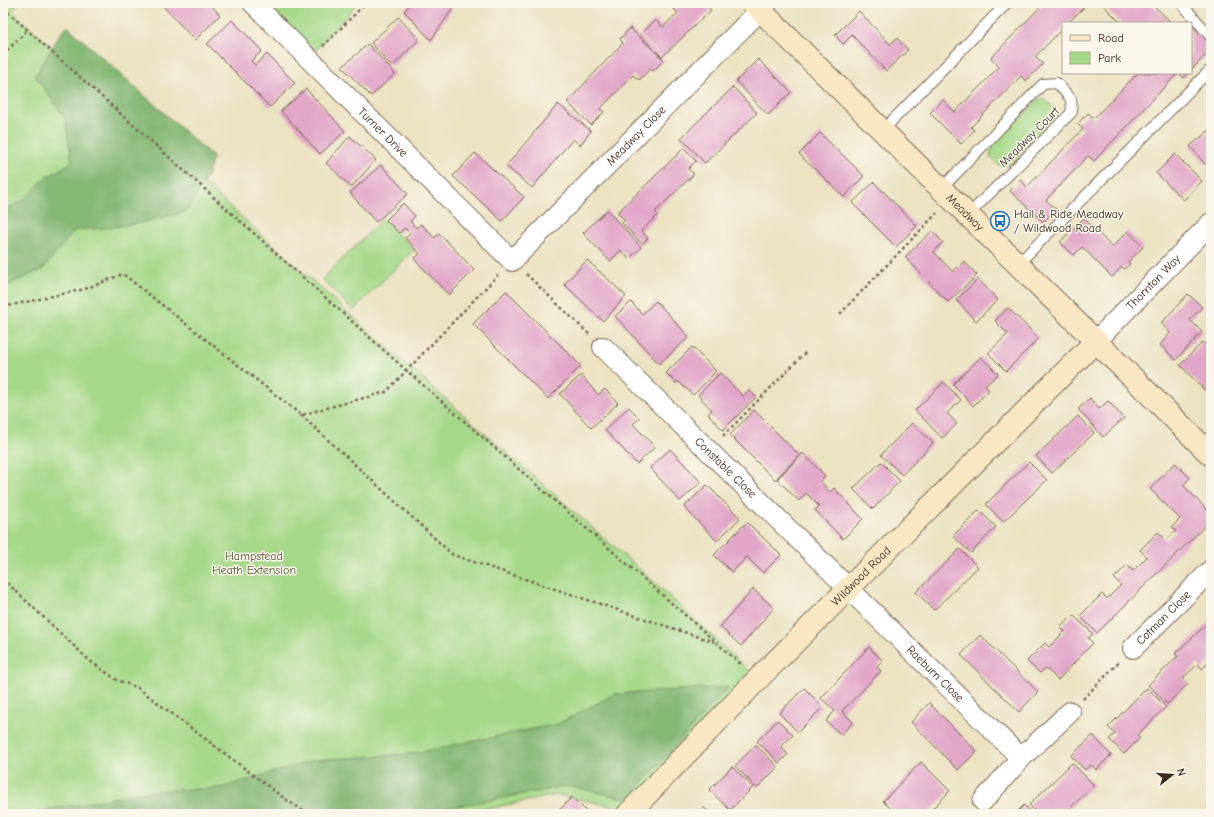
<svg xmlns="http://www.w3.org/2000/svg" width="1214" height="817" viewBox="0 0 1214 817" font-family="'Comic Neue',sans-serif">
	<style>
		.green { fill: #a5d888; stroke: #708153 }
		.forest { fill: #84b874; stroke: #607149 }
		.building { fill: #e1a5c8 }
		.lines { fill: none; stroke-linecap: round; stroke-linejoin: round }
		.lane-casing { stroke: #796a57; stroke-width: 12 }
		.street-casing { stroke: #796a57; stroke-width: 22 }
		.secondary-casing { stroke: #796a57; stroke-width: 24 }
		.path { stroke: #796a57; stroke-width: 2.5; stroke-dasharray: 3 3; stroke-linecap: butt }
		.lane { stroke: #fff; stroke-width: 10 }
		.street { stroke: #fff; stroke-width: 20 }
		.secondary { stroke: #f9e7c3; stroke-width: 22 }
		.labels { text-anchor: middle; stroke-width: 3; stroke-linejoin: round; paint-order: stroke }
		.street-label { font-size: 12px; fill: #3b2a1e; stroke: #fbf7ec }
		.poi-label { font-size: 12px; fill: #3b2a1e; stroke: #fbf7ec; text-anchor: start }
		.park-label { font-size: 12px; fill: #565638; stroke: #fbf7ec }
	</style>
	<rect width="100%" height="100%" fill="#fbf7ec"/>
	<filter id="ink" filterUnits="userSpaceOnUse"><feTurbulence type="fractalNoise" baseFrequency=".025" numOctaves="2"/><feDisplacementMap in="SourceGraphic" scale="8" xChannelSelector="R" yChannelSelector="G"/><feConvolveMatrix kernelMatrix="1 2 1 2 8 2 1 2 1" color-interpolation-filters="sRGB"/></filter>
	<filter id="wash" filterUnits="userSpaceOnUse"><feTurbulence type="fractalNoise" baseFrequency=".012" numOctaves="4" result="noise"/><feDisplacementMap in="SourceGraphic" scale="16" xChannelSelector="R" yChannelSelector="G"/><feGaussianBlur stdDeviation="0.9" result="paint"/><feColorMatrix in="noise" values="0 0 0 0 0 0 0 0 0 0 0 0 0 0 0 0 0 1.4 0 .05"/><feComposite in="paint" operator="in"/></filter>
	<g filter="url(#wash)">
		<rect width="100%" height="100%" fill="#ebe2c1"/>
		<g class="green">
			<polygon points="3,3 19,3 12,11 393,353 652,580 758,679 633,810 557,795 461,814 3,814"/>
			<polygon points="271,3 358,3 315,51 269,5"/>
			<polygon points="1038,99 1045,99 1056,110 1055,118 1010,165 998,165 990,157 992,147"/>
			<polygon points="383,219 414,250 353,311 322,279"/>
		</g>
		<g class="forest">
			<path d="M 67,26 L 213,157 L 208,174 L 187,211 C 147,223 117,228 75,230 L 43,269 L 3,287 L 3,211 L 24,200 L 44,179 L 72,162 L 65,118 L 35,76 L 59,36 Z"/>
			<polygon points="728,687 628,799 569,786 413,814 32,814 45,810 153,791 220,788 314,760 409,754 558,724 615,694"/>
		</g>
		<g id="blocks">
			<g class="building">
				<polygon points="160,3 209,3 220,15 195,40"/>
				<polygon points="411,3 448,3 453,8 431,40 404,11"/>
				<polygon points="672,3 704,3 711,10 662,57 640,35 655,20 663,27 678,13 670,5"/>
				<polygon points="1044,3 1088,3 1068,23 1063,23 1063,28 1035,57 1043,64 1026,81 1021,76 971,127 974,130 961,144 930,113 943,100 955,112 999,67 991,58"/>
				<polygon points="1101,3 1151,3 1172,23 1121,23"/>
				<polygon points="859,11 890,44 897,38 908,50 886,71 852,35 843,44 835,35"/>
				<polygon points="398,17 419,39 392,67 371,43"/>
				<polygon points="232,20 262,51 251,61 255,65 267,54 295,83 270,107 207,44"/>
				<polygon points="1193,26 1211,44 1211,50 1191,70 1191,28"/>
				<polygon points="630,28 664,60 653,71 650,69 639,80 633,75 600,109 604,112 591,125 567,102 623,43 620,39"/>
				<polygon points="368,44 395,74 371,96 342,67"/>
				<polygon points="758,59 791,92 768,115 736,81"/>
				<polygon points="1138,73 1178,73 1094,161 1088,156 1046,200 1056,209 1043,222 1010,191 1021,180 1027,187 1083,129 1077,124 1088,113 1094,118"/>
				<polygon points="1178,73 1188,73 1184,78"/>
				<polygon points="733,87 757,113 705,163 681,138"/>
				<polygon points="306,89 345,131 320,154 281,111"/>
				<polygon points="558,104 591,131 580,145 573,139 532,188 506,166"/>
				<polygon points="1211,129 1211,160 1205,164 1190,146"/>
				<polygon points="820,133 864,176 844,197 799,154"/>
				<polygon points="350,136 376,160 351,187 326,163"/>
				<polygon points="684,148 696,161 688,169 694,174 655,212 658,215 641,231 648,238 642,244 622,223 625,220 617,213"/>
				<polygon points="475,153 524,197 502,221 453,176"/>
				<polygon points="1175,154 1202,181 1184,200 1156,173"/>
				<polygon points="381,165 408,194 376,222 350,193"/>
				<polygon points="874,182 917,226 896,247 852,203"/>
				<polygon points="403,203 415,216 410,221 416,228 421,224 435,238 439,233 474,270 449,295 414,259 420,254 405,238 410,234 405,228 399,233 386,220"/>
				<polygon points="607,210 641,247 629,259 621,250 610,261 583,233"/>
				<polygon points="1084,218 1112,247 1128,231 1143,247 1128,262 1130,264 1124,269 1122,267 1112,277 1082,247 1074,255 1060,242"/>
				<polygon points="932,231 943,242 934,252 953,272 964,261 977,275 948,302 905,257"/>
				<polygon points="587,260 626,296 603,321 564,284"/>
				<polygon points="978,279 998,300 976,321 956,300"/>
				<polygon points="506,291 581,366 548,399 473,324"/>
				<polygon points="1188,294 1202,307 1190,320 1202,332 1176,360 1160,345 1170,333 1161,323"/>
				<polygon points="656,301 689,337 659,364 615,316 631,302 642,314"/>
				<polygon points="1008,308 1039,338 1006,371 988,353 1008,334 995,321"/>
				<polygon points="1203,342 1211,349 1211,397 1180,365"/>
				<polygon points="692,347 716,371 693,395 678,381 676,383 666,373"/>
				<polygon points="981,357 998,374 985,386 989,390 973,406 953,384"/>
				<polygon points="720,373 743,396 749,390 756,397 723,430 708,414 712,410 698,395"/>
				<polygon points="581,375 598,395 605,389 618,403 591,428 560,394"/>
				<polygon points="944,382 961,400 947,413 957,424 942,438 915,410"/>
				<polygon points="1090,398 1099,409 1108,401 1124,418 1103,437 1078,409"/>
				<polygon points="629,407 639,418 633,424 655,447 637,464 605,430"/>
				<polygon points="754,410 799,455 775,480 730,435"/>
				<polygon points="1078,416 1094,433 1052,473 1036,456"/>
				<polygon points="912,423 933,443 902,475 881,455"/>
				<polygon points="670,449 701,482 680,501 650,468"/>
				<polygon points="803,453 825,476 820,481 830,492 834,488 863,519 843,539 815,510 819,506 806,493 799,501 777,479"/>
				<polygon points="881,462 900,481 873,509 853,489"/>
				<polygon points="1029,462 1047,480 1003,522 986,504"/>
				<polygon points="1175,463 1190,478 1183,485 1211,514 1211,520 1097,633 1080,616 1102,594 1107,599 1121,585 1114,578 1127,565 1133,571 1147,557 1140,550 1158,532 1166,540 1176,531 1172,527 1180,519 1150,489"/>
				<polygon points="707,485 740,518 717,541 684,507"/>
				<polygon points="979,510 996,527 971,553 953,536"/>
				<polygon points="747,522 781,555 763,573 747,557 732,572 714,555"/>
				<polygon points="960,549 978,567 934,610 916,592"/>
				<polygon points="753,589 774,608 741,646 720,627"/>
				<polygon points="1073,615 1093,634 1088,638 1093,643 1058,680 1046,668 1040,673 1027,661 1045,643 1049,647 1065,631 1060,628"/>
				<polygon points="1211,620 1211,660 1202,669 1198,664 1183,678 1188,684 1167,704 1148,685 1178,656 1175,654"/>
				<polygon points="980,635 1038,692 1019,712 961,655"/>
				<polygon points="869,647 883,661 877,667 881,671 842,711 853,722 841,735 826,721 835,711 821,698"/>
				<polygon points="804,688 823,707 798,732 779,713"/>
				<polygon points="1147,688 1166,707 1137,735 1140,738 1124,754 1109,739 1115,734 1108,727"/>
				<polygon points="929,703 977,751 958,770 911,722"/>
				<polygon points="778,720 793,735 781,747 788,754 779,763 757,741"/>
				<polygon points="1093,735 1111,755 1096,770 1091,765 1085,770 1071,756"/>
				<polygon points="756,745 778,767 757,788 735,766"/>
				<polygon points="921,762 950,791 927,814 896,814 883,801"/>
				<polygon points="1072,763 1094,785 1064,814 1038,814 1029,805"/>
				<polygon points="732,767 753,787 730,810 709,790"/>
				<polygon points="572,797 589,814 555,814"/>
				<polygon points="1024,805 1033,814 1015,814"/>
				<polygon points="703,807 711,814 696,814"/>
			</g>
		</g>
	</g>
	<g filter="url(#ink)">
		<use href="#blocks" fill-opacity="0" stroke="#796a57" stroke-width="1"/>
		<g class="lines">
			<g class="lane-casing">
				<g id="lane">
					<polyline points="1181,3 1211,37"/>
					<polyline points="883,130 1007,3"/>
					<polyline points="941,189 1043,84 1057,83 1071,99 1072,112 968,215"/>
					<polyline points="1018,264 1211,69"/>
				</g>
			</g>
			<g class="street-casing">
				<g id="street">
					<path id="s1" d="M 253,3 L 512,261 L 767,3"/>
					<path id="s2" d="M 1096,341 L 1211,223"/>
					<path id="s3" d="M 603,347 L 1021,758"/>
					<path id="s4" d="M 1133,648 L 1211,570"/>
					<polyline points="983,801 1021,758 1070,712"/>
				</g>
			</g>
			<g class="secondary-casing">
				<g id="secondary">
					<path id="s5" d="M 753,3 L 1211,455"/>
					<path id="s6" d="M 628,814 L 758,679 L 1096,341"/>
				</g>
			</g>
			<g class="path">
				<polyline points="3,8 406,370 742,665"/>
				<polyline points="323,46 366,3"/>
				<polyline points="3,55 28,29"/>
				<polyline points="526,274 589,334"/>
				<polyline points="3,307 85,289 123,274 301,415 386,392 498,275"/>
				<polyline points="840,314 937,213"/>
				<polyline points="301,415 453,555 714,642"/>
				<polyline points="723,436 806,352"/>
				<polyline points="3,579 90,661 117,680 138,688 281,796 308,814"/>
				<polyline points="1083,699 1120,661"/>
			</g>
			<use href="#lane" class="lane"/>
			<use href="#street" class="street"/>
			<use href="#secondary" class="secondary"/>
		</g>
	</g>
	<defs>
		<g id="bus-ring" transform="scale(1)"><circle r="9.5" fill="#fbf7ec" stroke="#1f6fb2" stroke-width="1.5"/><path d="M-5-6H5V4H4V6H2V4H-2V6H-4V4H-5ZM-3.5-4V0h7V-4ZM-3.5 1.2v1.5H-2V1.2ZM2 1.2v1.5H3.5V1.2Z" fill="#1f6fb2"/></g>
	</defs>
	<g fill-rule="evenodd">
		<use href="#bus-ring" x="1000" y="221"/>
	</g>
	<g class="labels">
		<g class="street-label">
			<text dy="4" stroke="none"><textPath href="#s1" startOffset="183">Turner Drive</textPath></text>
			<text dy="4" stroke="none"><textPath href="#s1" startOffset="542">Meadway Close</textPath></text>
			<text transform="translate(1029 137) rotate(-45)" y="4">Meadway Court</text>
			<text dy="4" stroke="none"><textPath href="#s5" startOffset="298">Meadway</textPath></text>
			<text dy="4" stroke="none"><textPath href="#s2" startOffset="82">Thornton Way</textPath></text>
			<text dy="4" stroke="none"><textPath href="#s3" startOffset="172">Constable Close</textPath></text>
			<text dy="4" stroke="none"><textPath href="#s6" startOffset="333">Wildwood Road</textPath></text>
			<text dy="4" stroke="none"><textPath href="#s4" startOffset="43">Cotman Close</textPath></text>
			<text dy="4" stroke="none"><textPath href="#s3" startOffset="466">Raeburn Close</textPath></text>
		</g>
		<g class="poi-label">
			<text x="1014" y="218">Hail &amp; Ride Meadway<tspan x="1014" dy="14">/ Wildwood Road</tspan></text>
		</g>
		<g class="park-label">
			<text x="254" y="560">Hampstead<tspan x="254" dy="14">Heath Extension</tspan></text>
		</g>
	</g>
	<rect width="1214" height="817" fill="none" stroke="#fbf7ec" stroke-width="16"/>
	<rect x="1062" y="22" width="130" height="52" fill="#fbf7ec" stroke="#aea59a"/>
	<rect x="1070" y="35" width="20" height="6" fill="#f9e7c3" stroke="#aea59a"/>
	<text x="1098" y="42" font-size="12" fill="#3b2a1e">Road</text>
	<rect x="1070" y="52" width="20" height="12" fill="#a5d888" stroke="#aea59a"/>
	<text x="1098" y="62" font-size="12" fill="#3b2a1e">Park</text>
	<g transform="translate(1172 775) rotate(73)" stroke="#fbf7ec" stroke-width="3" paint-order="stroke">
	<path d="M0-3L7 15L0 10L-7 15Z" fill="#3b2a1e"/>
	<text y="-6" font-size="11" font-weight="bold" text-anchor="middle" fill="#3b2a1e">N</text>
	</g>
</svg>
